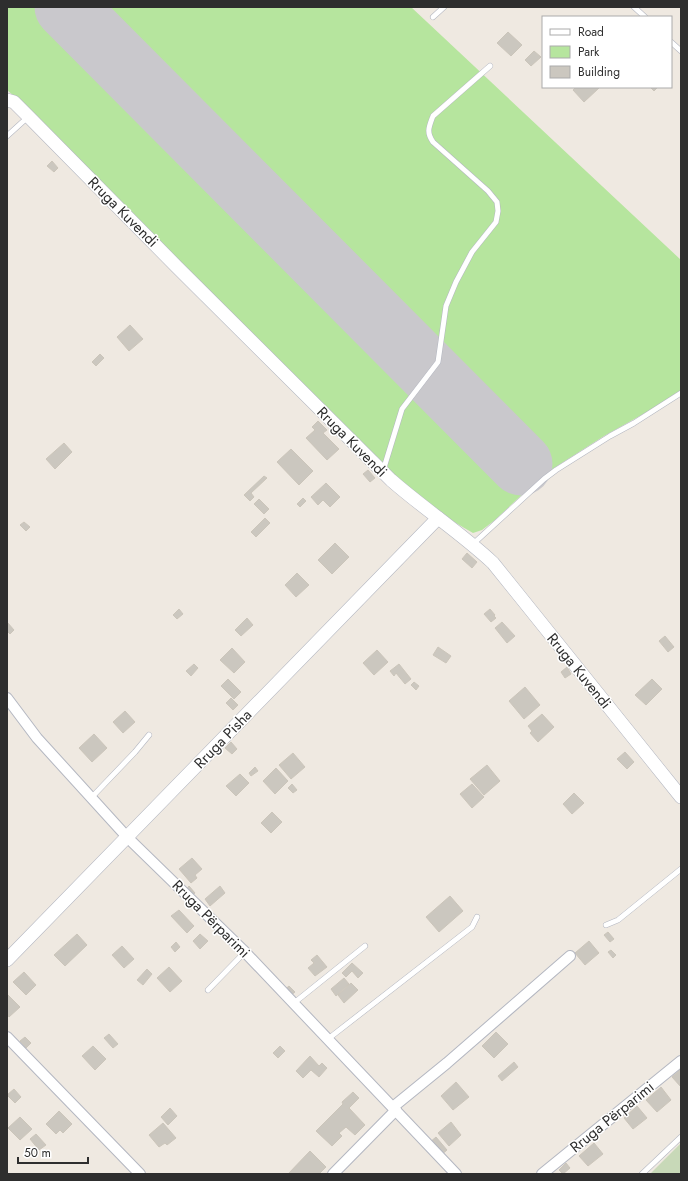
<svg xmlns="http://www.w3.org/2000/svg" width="688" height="1181" viewBox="0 0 688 1181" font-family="Jost,sans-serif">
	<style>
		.green { fill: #b6e59e }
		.cemetery { fill: #c8d9b8 }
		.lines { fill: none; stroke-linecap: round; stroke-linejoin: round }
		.runway { stroke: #c9c8cc; stroke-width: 63 }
		.building { fill: #cbc7bf; stroke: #cbc5ba }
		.service-casing { stroke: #b4b7c1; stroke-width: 6 }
		.minor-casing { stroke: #b4b7c1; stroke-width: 12 }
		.tertiary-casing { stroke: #b4b7c1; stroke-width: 14 }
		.service { stroke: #fff; stroke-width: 5 }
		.minor { stroke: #fff; stroke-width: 10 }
		.tertiary { stroke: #fff; stroke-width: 13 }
		.labels { text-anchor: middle; stroke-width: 3; stroke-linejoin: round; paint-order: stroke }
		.street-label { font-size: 15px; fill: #2e2e2e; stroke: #fff }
	</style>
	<rect width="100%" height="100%" fill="#efe9e1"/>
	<path class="green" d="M 7,7 L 411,7 L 681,260 L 681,390 L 654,408 L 604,436 L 543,475 L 495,520 L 482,530 L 473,533 C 438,514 407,487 378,459 L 22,103 L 7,90 Z"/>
	<polygon class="cemetery" points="681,1143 681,1174 650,1174"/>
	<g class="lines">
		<polyline class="runway" points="66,7 521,464"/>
	</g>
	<g class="building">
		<polygon points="508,32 522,45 511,56 497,43"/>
		<polygon points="534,51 541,57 531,66 525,60"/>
		<polygon points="576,87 598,87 599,88 584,102 573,90"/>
		<polygon points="650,87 658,87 654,91"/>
		<polygon points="52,161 58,168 54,172 47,166"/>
		<polygon points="130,325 143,339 129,351 117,337"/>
		<polygon points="100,354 104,358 96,366 92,362"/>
		<polygon points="318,421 327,430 323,433 339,449 327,460 306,438 315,430 312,427"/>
		<polygon points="64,443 72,452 55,469 46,459"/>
		<polygon points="291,449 313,471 299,485 277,462"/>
		<polygon points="368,470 375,478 370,482 363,474"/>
		<polygon points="264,476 267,478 251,493 254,497 250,501 244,495"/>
		<polygon points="326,483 340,497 330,507 323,500 318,505 311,497"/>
		<polygon points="303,498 306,501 300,507 297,504"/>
		<polygon points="259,499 269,509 264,514 254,504"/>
		<polygon points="265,518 270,523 256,537 251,532"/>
		<polygon points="24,522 30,527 26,531 20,525"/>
		<polygon points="335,543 349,557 332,574 318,560"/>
		<polygon points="467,553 477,562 472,568 462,559"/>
		<polygon points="297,573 309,585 296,597 285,585"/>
		<polygon points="179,609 183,614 177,619 173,615"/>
		<polygon points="490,609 495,615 494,616 496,618 491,622 484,614"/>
		<polygon points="247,618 253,625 241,636 235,630"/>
		<polygon points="7,622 14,630 10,634 7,631"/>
		<polygon points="502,622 515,636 507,643 495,628"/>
		<polygon points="665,636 674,647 668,652 659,641"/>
		<polygon points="438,647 451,656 446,663 433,655"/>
		<polygon points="232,648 245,662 234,673 220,660"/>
		<polygon points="377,650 388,662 374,675 363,663"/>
		<polygon points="194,664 198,668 191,676 186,671"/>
		<polygon points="399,664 411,679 405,684 396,673 394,676 390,671"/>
		<polygon points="567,667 571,674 565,678 561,672"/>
		<polygon points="228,679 241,692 234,699 221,686"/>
		<polygon points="652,679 662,689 646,705 635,695"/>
		<polygon points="414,682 419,686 416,690 411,685"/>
		<polygon points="525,687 540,705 524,719 509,701"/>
		<polygon points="231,698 238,705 233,710 226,703"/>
		<polygon points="125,711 135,722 123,733 113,722"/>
		<polygon points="542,714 554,727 538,742 530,733 532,731 528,726"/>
		<polygon points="94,734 107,748 92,762 79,748"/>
		<polygon points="231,742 237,749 232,754 225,748"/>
		<polygon points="625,752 634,762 627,769 617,759"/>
		<polygon points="293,753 305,767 291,779 279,765"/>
		<polygon points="487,765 500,781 484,795 470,779"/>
		<polygon points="255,767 258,771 251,776 249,773"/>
		<polygon points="276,768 288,781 275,794 263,781"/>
		<polygon points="240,774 249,783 236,796 226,786"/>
		<polygon points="292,784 297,790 293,793 288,788"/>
		<polygon points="472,784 484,797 472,808 460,794"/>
		<polygon points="574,793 584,803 572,814 563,804"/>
		<polygon points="272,812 282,822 271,833 261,823"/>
		<polygon points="192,858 202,869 195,875 197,878 191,883 179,869"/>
		<polygon points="189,886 195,893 191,897 185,891"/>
		<polygon points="220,886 225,893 210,906 205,899"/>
		<polygon points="450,896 463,911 439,932 426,917"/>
		<polygon points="179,910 194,926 187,933 171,916"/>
		<polygon points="608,932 614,939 610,942 604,935"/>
		<polygon points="77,934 87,945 65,966 54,955"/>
		<polygon points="200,934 208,941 200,949 193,941"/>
		<polygon points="589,941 599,953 585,965 575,953"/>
		<polygon points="176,942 180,947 175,952 171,947"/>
		<polygon points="122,946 134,959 124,968 112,955"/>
		<polygon points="611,950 616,955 613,958 608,952"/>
		<polygon points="317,955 327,967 315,976 308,968 314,963 311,960"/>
		<polygon points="352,963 363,973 358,978 352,971 346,977 342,973"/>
		<polygon points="169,967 182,981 170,992 157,978"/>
		<polygon points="147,969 152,974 143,985 137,980"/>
		<polygon points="24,972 36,985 26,995 13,982"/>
		<polygon points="344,978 349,984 336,996 331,989"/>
		<polygon points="351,983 358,990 344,1003 338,995"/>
		<polygon points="289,986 295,992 289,997 283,991"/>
		<polygon points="7,994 20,1007 9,1017 7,1014"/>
		<polygon points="496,1032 508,1044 494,1058 482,1046"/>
		<polygon points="109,1034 118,1044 113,1048 104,1038"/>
		<polygon points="25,1037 31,1043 26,1048 20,1041"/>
		<polygon points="93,1046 106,1059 95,1070 82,1056"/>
		<polygon points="280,1046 285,1051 278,1058 273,1053"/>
		<polygon points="310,1056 319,1066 322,1063 327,1068 319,1077 311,1070 303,1078 296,1071"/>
		<polygon points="514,1062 518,1067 502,1081 498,1076"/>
		<polygon points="681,1069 681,1087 672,1077"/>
		<polygon points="456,1082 469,1097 453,1110 441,1096"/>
		<polygon points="661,1087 671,1100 657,1112 646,1100"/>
		<polygon points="14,1089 21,1097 15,1103 7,1095"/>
		<polygon points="353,1092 359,1098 349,1108 365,1125 355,1135 346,1127 339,1133 342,1136 332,1146 316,1131 343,1104 342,1102"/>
		<polygon points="637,1106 647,1118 633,1129 624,1118"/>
		<polygon points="170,1108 177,1116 168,1125 161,1117"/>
		<polygon points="59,1111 72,1124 63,1133 60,1130 56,1134 46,1124"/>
		<polygon points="20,1117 32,1129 20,1140 8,1128"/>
		<polygon points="451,1122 461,1135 449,1146 438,1133"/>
		<polygon points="163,1123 176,1138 167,1145 165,1143 159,1147 149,1135"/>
		<polygon points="36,1134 46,1145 39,1150 30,1139"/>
		<polygon points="436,1137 447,1150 440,1156 429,1143"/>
		<polygon points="594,1143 603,1154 588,1166 579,1156"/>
		<polygon points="310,1151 326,1167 319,1174 288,1174"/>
		<polygon points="566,1163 570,1168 563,1174 559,1170"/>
	</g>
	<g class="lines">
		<g class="service-casing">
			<g id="service">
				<polyline points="634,7 645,17"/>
				<polyline points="433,17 444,7"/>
				<polyline points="671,42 681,51"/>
				<polyline points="7,136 28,117"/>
				<path d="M 383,471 L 402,409 L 438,362 L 446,306 L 456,282 L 472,252 L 496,222 L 498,211 L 497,202 L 488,191 L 433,142 C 426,132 429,127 433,116 L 490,66"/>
				<polyline points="473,544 544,479 556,470 610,436 634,423 681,393"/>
				<polyline points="92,797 135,752 149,735"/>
				<polyline points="606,925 618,920 681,869"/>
				<polyline points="208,990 245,952"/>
				<polyline points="294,1003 365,946"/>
				<polyline points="328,1039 472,927 477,917"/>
				<polyline points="642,1174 681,1137"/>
			</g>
		</g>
		<g class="minor-casing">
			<g id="minor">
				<polyline points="7,698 37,738 127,837 243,950 456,1174"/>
				<polyline points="7,1037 140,1174"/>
				<polyline points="393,1107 447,1063 570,956"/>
				<polyline points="333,1174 396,1110"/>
				<polyline points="542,1174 681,1061"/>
			</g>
		</g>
		<g class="tertiary-casing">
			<g id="tertiary">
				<path d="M 7,100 L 14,102 L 28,116 L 177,267 L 391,480 C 424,509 461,533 493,563 L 681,797"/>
				<polyline points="7,960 438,518"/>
			</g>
		</g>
		<use href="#service" class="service"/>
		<use href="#minor" class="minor"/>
		<use href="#tertiary" class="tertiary"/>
	</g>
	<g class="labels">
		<g class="street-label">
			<text transform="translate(123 212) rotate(45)" y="5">Rruga Kuvendi</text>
			<text transform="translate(352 442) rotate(45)" y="5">Rruga Kuvendi</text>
			<text transform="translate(579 671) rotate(51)" y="5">Rruga Kuvendi</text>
			<text transform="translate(223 739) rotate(-46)" y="5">Rruga Pisha</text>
			<text transform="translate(211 919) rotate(45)" y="5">Rruga Përparimi</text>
			<text transform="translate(612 1117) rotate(-39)" y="5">Rruga Përparimi</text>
		</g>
	</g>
	<rect width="688" height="1181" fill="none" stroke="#2e2e2e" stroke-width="16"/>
	<rect x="542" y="16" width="130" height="72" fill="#ffffff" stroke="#ababab"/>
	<rect x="550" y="29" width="20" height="6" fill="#ffffff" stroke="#ababab"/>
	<text x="578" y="36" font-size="12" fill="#2e2e2e">Road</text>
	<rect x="550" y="46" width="20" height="12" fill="#b6e59e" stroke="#ababab"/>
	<text x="578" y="56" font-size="12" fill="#2e2e2e">Park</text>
	<rect x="550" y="66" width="20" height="12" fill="#cbc7bf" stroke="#ababab"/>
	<text x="578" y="76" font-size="12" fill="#2e2e2e">Building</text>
	<path d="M18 1157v6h70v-6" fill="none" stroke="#2e2e2e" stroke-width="2"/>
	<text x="24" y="1157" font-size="12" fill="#2e2e2e" stroke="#ffffff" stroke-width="3" paint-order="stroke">50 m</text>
</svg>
